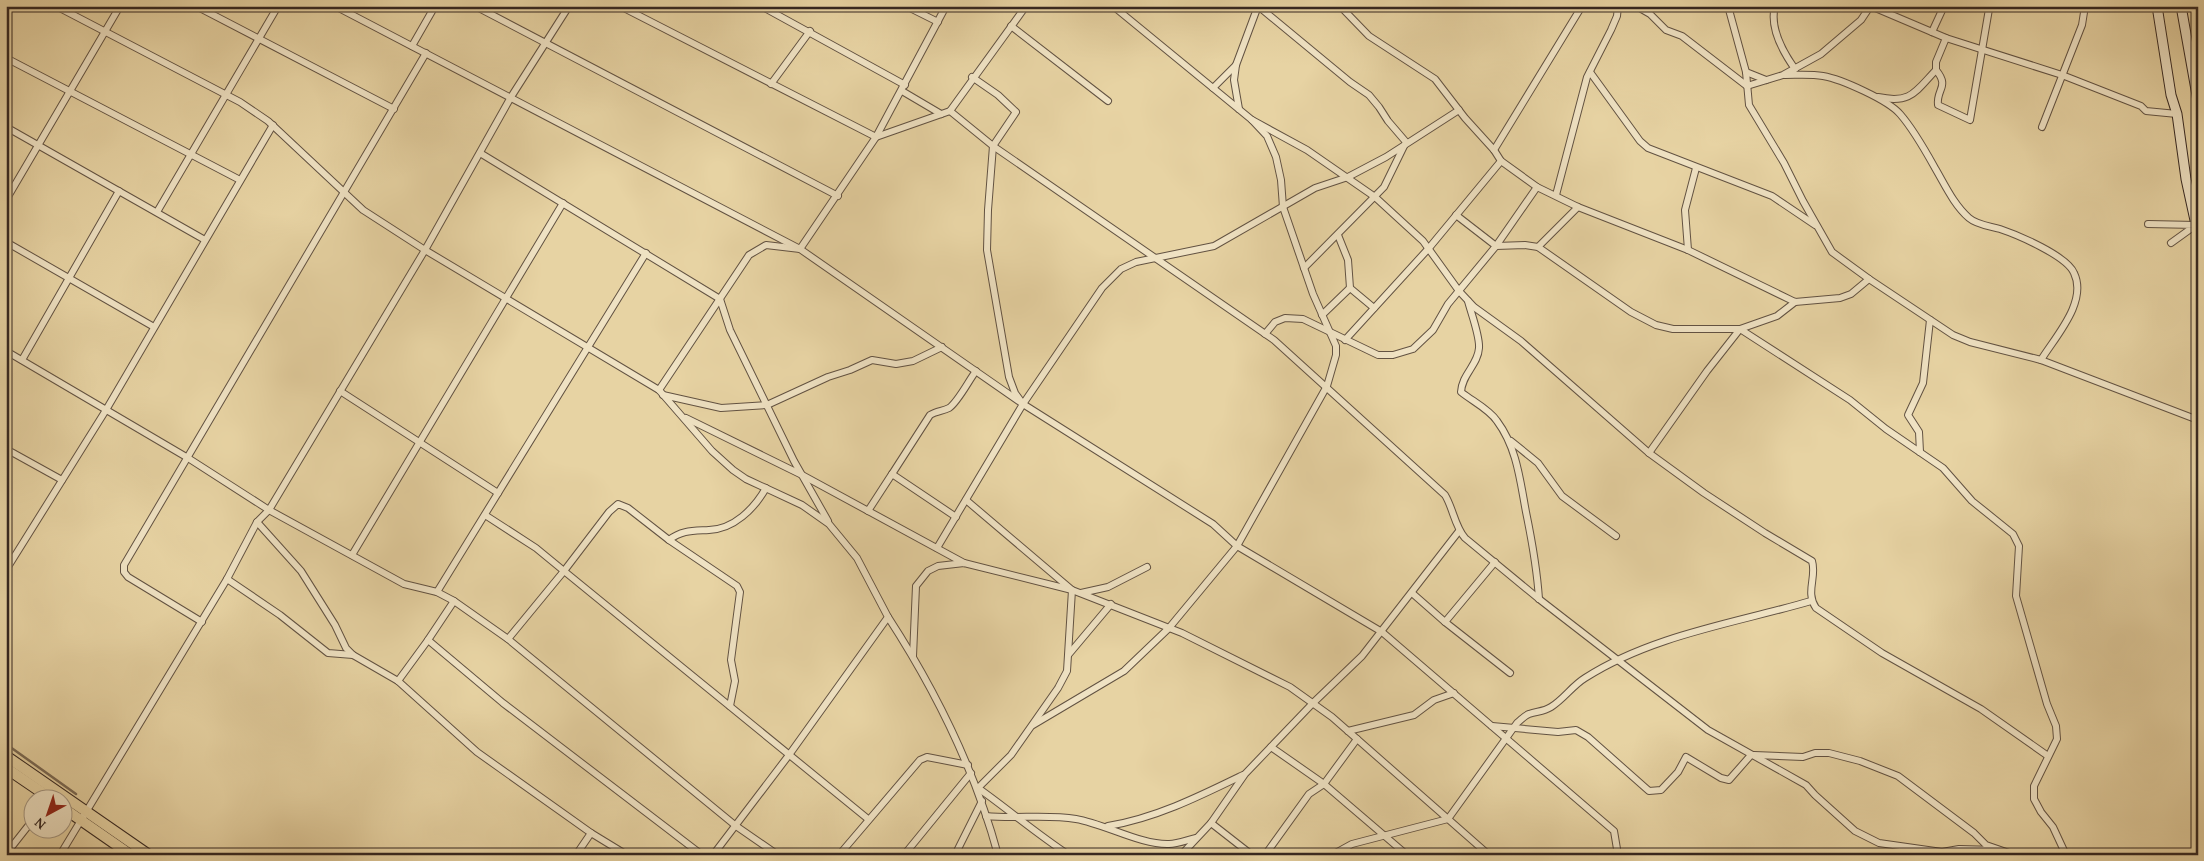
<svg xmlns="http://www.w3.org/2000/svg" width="2204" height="861" viewBox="0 0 2204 861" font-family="'Gentium Book Plus',serif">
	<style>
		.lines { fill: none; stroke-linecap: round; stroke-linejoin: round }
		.stream { stroke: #7b6b55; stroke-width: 2.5 }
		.street-casing { stroke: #625242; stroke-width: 8 }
		.secondary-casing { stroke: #352721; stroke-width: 11 }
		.primary-casing { stroke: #352721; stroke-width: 12 }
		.street { stroke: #efe2c3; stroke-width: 6 }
		.secondary { stroke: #efe2c3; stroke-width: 9 }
		.primary { stroke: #e7d3a3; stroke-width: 10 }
	</style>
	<rect width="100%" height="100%" fill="#e7d3a3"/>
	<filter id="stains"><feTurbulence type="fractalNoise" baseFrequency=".004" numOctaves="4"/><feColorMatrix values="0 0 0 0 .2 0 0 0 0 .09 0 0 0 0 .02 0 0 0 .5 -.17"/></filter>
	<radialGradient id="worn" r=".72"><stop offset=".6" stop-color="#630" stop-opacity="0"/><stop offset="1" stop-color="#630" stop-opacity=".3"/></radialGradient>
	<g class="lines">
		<polyline class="stream" points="6,744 76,794"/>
		<g class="street-casing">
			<g id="street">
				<polyline points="56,6 240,102 268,121 363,210 425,250 269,510 257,522 227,579 60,855"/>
				<polyline points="196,6 394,109"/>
				<polyline points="335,6 800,249 1023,404 1213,524 1237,546 1382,632 1614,831 1618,855"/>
				<polyline points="475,6 838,196"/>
				<polyline points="569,6 511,97 425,250 659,390 712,451 733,470 746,479 802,505 829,524 857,558 888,617 789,755 713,855"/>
				<polyline points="620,6 876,137 950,111 1026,6"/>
				<polyline points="761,6 905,85"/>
				<polyline points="906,6 938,22"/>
				<polyline points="1258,6 1350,82 1369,95 1379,107 1388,121 1406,142 1384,187 1304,268"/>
				<polyline points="1340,6 1369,36 1435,79 1465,118 1494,150 1501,161 1537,187 1578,207 1688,250 1795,302 1840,298 1851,294 1869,279"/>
				<polyline points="1636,6 1650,14 1666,30 1682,36 1747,86 1783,75 1821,54 1861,20 1869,8 1873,7 1946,38 2062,75 2141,106 2146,111 2177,114"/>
				<polyline points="1728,6 1746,72 1749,105 1784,163 1803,201 1832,252 1869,279 1953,335 1970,342 2041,360 2198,420"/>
				<path d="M 1775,6 C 1769,28 1783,52 1795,69"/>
				<polyline points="1011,26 1108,101"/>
				<polyline points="1932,32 1944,6"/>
				<path d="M 1946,38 L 1936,62 L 1936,70 C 1950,87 1936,89 1938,105 L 1970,120 L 1989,9 L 1992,6"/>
				<polyline points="412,46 435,6"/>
				<polyline points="6,58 240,180"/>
				<polyline points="1590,72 1640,141 1648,148 1772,196 1815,225"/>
				<polyline points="1746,72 1766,80"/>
				<path d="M 1785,75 C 1798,75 1811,74 1823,76 C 1841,79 1888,100 1900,114 C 1914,130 1925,150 1935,168 C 1945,185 1954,205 1969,218 C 1977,225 1990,226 2000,229 C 2018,235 2067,256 2074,273 C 2088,302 2055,337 2041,360"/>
				<polyline points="771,84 810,31"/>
				<polyline points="1213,88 1236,65"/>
				<polyline points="902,91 941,114"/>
				<path d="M 1878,97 C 1911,104 1915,92 1936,70"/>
				<polyline points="1239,109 1234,80 1236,65 1258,6"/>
				<path d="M 950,111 L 993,146 L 1274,340 L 1445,495 C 1453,508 1455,527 1465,538 L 1539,599 L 1708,730 L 1806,785 L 1815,795 L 1855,831 L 1879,843 L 1942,852 L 1959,849 L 1997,850"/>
				<path d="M 1252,120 L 1307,150 L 1375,197 L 1423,241 L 1459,291 L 1474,307 L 1521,341 L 1649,453 L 1704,493 L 1765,533 L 1812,561 C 1817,577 1805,592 1816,608 L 1882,653 L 1981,709 L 2048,756"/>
				<polyline points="6,127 205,240"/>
				<polyline points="2042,127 2082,25 2085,6"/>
				<polyline points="1494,150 1582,6"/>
				<polyline points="480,153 720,299 730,330 794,461 828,521"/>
				<polyline points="1556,195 1587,77 1611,30 1617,16 1618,6"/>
				<polyline points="6,200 120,6"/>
				<polyline points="157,212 278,6"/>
				<polyline points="1456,215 1496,246 1525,245 1538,247 1631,312 1656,325 1673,329 1740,329 1850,400 1886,429 1943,468 1972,501 2013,534 2019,546 2016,596 2047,704 2056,726 2057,739 2034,786 2034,799 2041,812 2053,827 2066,855"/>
				<polyline points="2148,224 2196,225 2171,243"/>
				<polyline points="1338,235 1348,260 1350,288 1374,308"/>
				<polyline points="6,242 154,327"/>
				<polyline points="1538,247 1578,207"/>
				<polyline points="1688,250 1685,210 1696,168"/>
				<path d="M 1468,301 C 1471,313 1480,336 1479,348 C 1478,365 1462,374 1461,392 C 1472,401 1489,409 1497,421 C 1517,448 1520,480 1526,512 C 1532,541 1537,569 1539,599"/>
				<polyline points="1322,315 1350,288"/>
				<polyline points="1265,334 1275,322 1285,318 1303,319 1378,355 1393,355 1413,349 1433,330 1448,304 1496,246 1537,187"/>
				<polyline points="1345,340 1429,248 1501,161"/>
				<polyline points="6,351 188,458 269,510 404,584 437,592 454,601 508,639 736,826 778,855"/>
				<polyline points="22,360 119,191"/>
				<polyline points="659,390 749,255 766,245 800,249 876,137 946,6"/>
				<polyline points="340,391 498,493"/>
				<polyline points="663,395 721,408 767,405 828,377 850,370 872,360 896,364 913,361 942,347"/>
				<polyline points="1023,404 1102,288 1121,269 1136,262 1214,246 1315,188 1348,177 1386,157 1459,110"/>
				<polyline points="686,418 802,475 964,563"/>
				<polyline points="1511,441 1538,463 1562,496 1616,536"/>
				<polyline points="6,449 62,480"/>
				<polyline points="1920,452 1919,432 1908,415 1923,383 1930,320"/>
				<polyline points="1649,453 1707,371 1740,329 1777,316 1795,302"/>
				<path d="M 966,500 L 1072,590 L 1067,671 L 1058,688 L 1011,755 L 978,788 C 1009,810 1037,834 1069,855"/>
				<polyline points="868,511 892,474"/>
				<polyline points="485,515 536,548 564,571 868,819"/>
				<path d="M 956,517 L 892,474 L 930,415 C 936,411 943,411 949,408 C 958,402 969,380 976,371"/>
				<polyline points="257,522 301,571 335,625 346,648 353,655"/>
				<path d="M 669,540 C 682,530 693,531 709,530 C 734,529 754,509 766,488"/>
				<polyline points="937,548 1023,404 1015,393 1009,377 987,250 988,210 993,146 1016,112 998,95 972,77"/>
				<polyline points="352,555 563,203"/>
				<polyline points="1495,562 1445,622 1510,673"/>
				<polyline points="6,570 106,410 273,125"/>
				<polyline points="227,579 280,615 328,653 353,655 398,681 477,752 591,833 576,855"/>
				<polyline points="437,592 646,253"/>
				<polyline points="1081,593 1108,587 1147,567"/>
				<polyline points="1412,593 1445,622"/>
				<path d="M 888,617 C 936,691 975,770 998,855"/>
				<polyline points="202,622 128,577 124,572 124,565 426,53"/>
				<polyline points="508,639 564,571 609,512 618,504 628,508 669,540 737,586 740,592 731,660 735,681 730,706"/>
				<polyline points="428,640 503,703 702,855"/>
				<polyline points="1069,654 1111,604"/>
				<polyline points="913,656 916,586 928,571 938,566 964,563 1072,590 1182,633 1290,687 1332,717 1489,855"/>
				<polyline points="398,681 428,640 454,601"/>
				<polyline points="1033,725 1124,671 1169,628 1237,546 1327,386 1336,355 1336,346 1313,294 1283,207 1281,180 1276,157 1267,136 1252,120 1113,6"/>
				<polyline points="1492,726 1558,732 1576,730 1588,737 1649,791 1661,790 1678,772 1686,757 1721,778 1729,780 1751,755"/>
				<polyline points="1348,731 1414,715 1434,700 1454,693"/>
				<polyline points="1271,747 1324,784 1407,855"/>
				<polyline points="1754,755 1803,757 1815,753 1829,753 1860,761 1898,776 1974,833 1986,845 2015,855"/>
				<path d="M 986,816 C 1016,819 1047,814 1076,819 C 1105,824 1141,845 1169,844 C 1178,844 1187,840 1196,838"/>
				<polyline points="1211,823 1252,855"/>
				<path d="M 1108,826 C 1156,818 1200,796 1243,775"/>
				<polyline points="591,833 627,855"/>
				<polyline points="6,854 32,821"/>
				<polyline points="839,855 920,760 927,757 968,765"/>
				<polyline points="904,855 971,773"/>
				<polyline points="955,855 982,801"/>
				<polyline points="1181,855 1211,823 1245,774 1313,703 1362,656 1459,531"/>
				<polyline points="1265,855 1309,794 1324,784 1357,739"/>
				<path d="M 1332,855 L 1352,844 L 1448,819 L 1517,723 C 1521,720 1525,715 1529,714 C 1537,711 1543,712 1551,707 C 1564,699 1572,686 1585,678 C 1652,635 1736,623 1811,601"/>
			</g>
		</g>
		<g class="secondary-casing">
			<g id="secondary">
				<polyline points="2157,6 2171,95 2177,114 2186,179 2198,234"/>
				<polyline points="2181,6 2198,101"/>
			</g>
		</g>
		<g class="primary-casing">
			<g id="primary">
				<polyline points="6,756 149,855"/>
				<polyline points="6,768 50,798"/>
				<polyline points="62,807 131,855"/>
			</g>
		</g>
		<use href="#street" class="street"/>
		<use href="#secondary" class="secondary"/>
		<use href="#primary" class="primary"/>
	</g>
	<rect width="2204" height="861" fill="none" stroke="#e7d3a3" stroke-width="25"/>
	<rect x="8" y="8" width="2189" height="846" fill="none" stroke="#352721" stroke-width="2.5"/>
	<rect x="12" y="12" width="2179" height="836" fill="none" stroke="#352721"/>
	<g transform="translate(48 814) rotate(220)"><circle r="24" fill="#efe2c3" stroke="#a59782"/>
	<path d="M0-4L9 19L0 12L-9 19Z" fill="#8f2418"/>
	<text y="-8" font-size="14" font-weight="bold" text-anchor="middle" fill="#352721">N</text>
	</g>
	<rect width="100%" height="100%" filter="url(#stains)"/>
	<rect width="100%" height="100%" fill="url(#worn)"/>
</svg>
